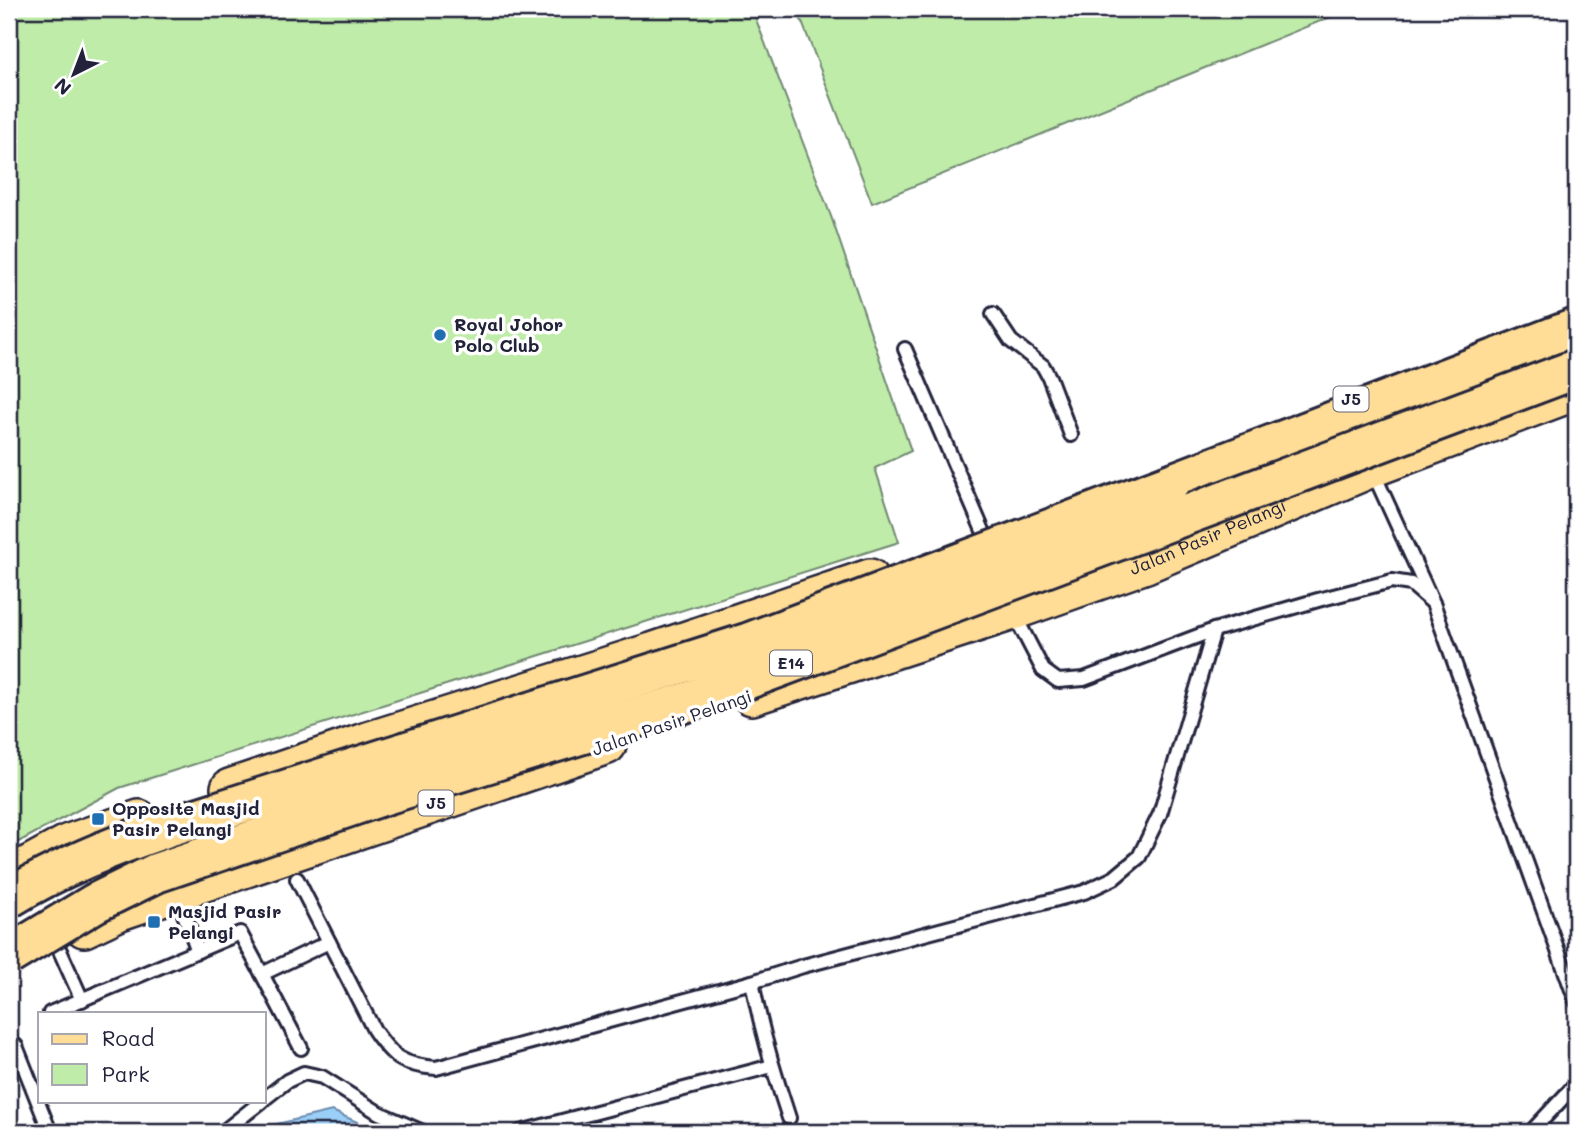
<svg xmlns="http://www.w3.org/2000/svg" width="1585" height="1141" viewBox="0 0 1585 1141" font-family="Mali,sans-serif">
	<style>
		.green { fill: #bfeca9; stroke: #708772; stroke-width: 2 }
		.water { fill: #9acff8; stroke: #6a8aac; stroke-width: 2 }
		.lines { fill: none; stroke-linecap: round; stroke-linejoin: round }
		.service-casing { stroke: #22223b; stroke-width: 18 }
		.primary-casing { stroke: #22223b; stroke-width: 42 }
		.motorway-casing { stroke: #22223b; stroke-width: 44 }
		.service { stroke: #fff; stroke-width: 12 }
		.primary { stroke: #ffdd96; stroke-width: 37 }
		.motorway { stroke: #ffdd96; stroke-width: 38 }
		.motorway-bridge-casing { stroke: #22223b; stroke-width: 44; stroke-linecap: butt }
		.motorway-bridge { stroke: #ffdd96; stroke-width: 38 }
		.poi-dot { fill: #1f6fb2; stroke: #fff; stroke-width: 2.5 }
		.labels { text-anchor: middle; stroke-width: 7; stroke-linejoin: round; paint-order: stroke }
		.shield { fill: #fff; stroke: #646476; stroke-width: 2 }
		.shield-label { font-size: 16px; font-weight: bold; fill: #22223b }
		.poi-label { font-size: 18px; font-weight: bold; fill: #22223b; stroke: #fff; text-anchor: start }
		.street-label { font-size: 18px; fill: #22223b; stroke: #fff }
	</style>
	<rect width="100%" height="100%" fill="#fff"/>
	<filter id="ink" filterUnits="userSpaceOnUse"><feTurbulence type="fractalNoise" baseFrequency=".0143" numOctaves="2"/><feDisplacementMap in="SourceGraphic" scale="14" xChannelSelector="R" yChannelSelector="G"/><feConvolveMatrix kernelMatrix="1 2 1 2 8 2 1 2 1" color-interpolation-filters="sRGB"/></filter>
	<g filter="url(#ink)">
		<g class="green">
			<polygon points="9,9 752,9 832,219 911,451 875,468 899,542 119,788 9,847"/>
			<polygon points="797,9 1350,9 872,203"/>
		</g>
		<polygon class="water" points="332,1111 380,1132 255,1132 264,1127"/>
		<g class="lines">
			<g class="service-casing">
				<g id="service">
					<polyline points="993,314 1011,341 1043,366 1049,377 1071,435"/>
					<polyline points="905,349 990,547"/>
					<polyline points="1373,472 1433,603 1576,1001"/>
					<polyline points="1014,614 1043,670 1058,681 1084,679 1214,630 1318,600 1392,581 1411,584 1433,603"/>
					<path d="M 297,879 L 374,1030 C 393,1058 402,1065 436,1068 L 752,982"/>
					<polyline points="177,896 198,951"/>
					<polyline points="56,942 82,1000"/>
					<polyline points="262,974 301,1048"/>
					<polyline points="50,1013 240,933 262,974 329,942"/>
					<polyline points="9,1039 16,1046 50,1132"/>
					<polyline points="264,1099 287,1081 304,1073 322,1077 379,1113 423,1132"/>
					<path d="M 789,1118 C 774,1073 761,1029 752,982 L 803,966 L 1084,892 L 1114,878 L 1139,857 L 1160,814 L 1214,630"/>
					<polyline points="223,1132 262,1101"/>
					<polyline points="520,1132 772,1066"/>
					<polyline points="1531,1132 1576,1084"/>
				</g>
			</g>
			<g class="primary-casing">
				<g id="primary">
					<path id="s1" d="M 752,696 L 1013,611 L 1146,564 L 1372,468 L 1576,391"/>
					<polyline points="230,788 368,741 652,652 870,578"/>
					<polyline points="9,876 69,843 139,819"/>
					<polyline points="84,928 120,911 607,745"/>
				</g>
			</g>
			<g class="motorway-casing">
				<polyline id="motorway" points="1169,484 1576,328"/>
			</g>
			<use href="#service" class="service"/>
			<use href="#primary" class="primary"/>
			<use href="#motorway" class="motorway"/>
			<g class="motorway-bridge-casing">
				<g id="motorway-bridge">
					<path d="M 9,898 C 58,868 111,847 165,828 L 747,643 L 1169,484"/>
					<polyline points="9,955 95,903 156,873 385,795 690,701 1576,369"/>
				</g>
			</g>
			<use href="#motorway-bridge" class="motorway-bridge"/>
		</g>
	</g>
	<g class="poi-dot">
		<circle cx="440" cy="335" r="7"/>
		<rect x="91" y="812" width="14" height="14" rx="3.5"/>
		<rect x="147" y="915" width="14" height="14" rx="3.5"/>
	</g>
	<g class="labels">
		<g class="shield">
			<rect x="1333.5" y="386.5" width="35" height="25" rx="5"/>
			<rect x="770" y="650.5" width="42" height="25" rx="5"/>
			<rect x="418.5" y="790.5" width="35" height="25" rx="5"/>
		</g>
		<g class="shield-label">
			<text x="1351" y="405">J5</text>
			<text x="791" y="669">E14</text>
			<text x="436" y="809">J5</text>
		</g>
		<g class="poi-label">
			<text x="454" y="331">Royal Johor<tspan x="454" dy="21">Polo Club</tspan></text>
			<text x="112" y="815">Opposite Masjid<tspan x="112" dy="21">Pasir Pelangi</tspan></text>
			<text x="168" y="918">Masjid Pasir<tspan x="168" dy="21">Pelangi</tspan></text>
		</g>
		<g class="street-label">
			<text dy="6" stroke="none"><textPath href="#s1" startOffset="483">Jalan Pasir Pelangi</textPath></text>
			<text transform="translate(672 723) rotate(-19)" y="6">Jalan Pasir Pelangi</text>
		</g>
	</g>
	<rect width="1585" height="1141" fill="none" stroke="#fff" stroke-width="35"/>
	<rect x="18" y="18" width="1550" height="1106" fill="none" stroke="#22223b" stroke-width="2.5" filter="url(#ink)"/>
	<rect x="38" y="1012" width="228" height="91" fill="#ffffff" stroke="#a7a7b1" stroke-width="2"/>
	<rect x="52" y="1034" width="35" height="10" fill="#ffdd96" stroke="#a7a7b1" stroke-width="2"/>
	<text x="102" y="1046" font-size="21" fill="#22223b">Road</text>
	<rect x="52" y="1064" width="35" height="21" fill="#bfeca9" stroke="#a7a7b1" stroke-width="2"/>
	<text x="102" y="1082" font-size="21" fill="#22223b">Park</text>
	<g transform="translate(74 74) rotate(222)" stroke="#ffffff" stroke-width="5" paint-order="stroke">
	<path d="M0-5L12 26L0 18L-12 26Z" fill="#22223b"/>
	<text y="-10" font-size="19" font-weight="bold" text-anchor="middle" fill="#22223b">N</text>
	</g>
</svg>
